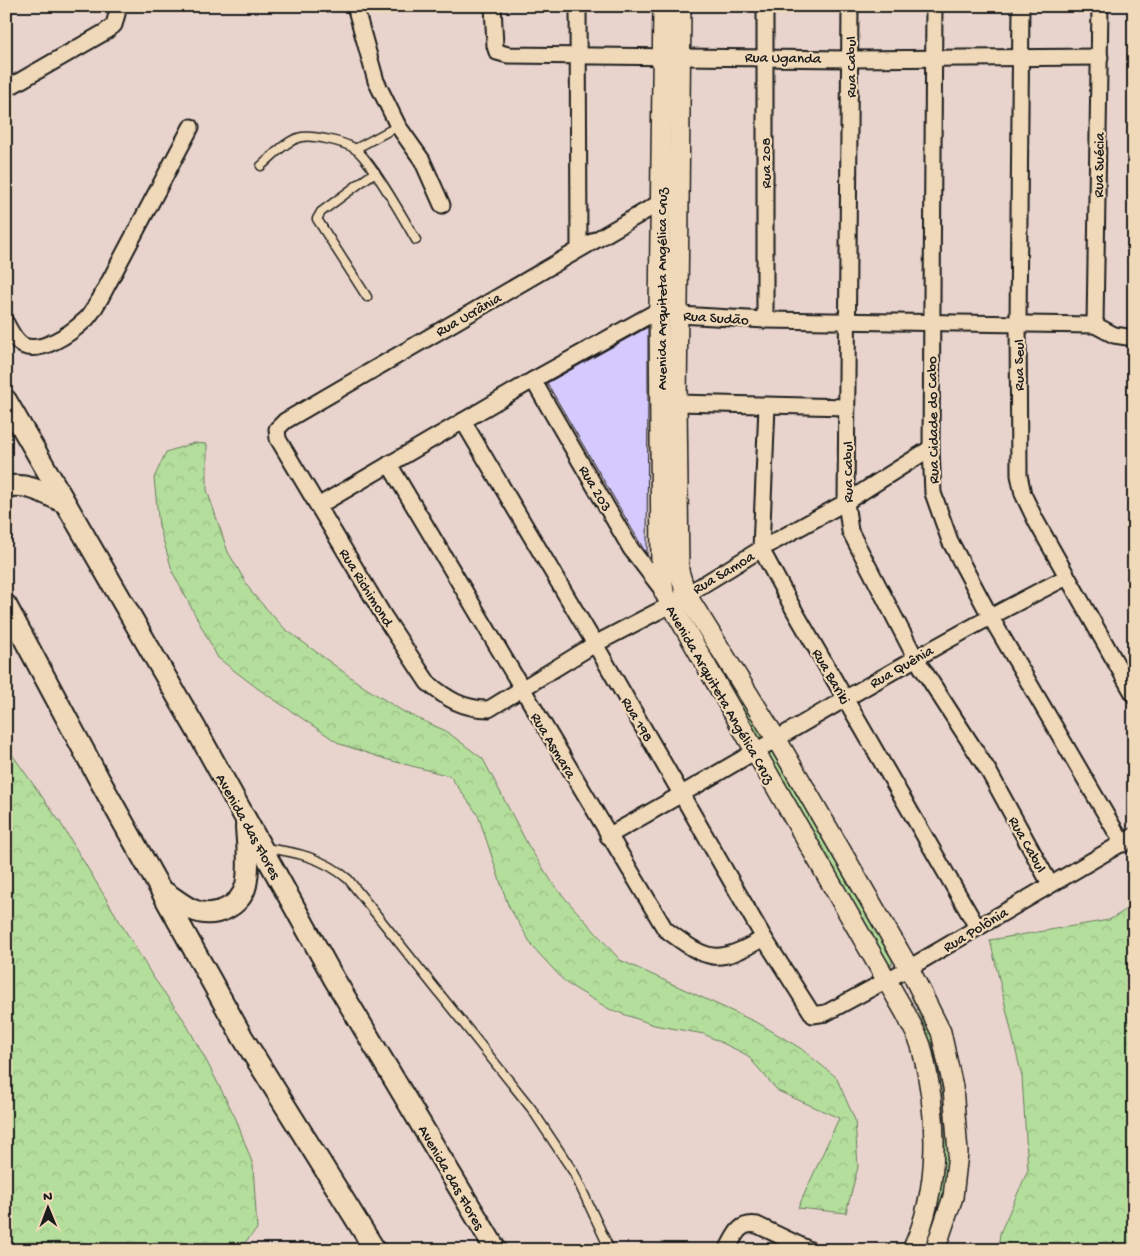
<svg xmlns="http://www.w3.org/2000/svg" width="1140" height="1256" viewBox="0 0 1140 1256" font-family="'Gochi Hand',sans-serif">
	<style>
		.grass { fill: url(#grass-tufts); stroke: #687d5c }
		.forest { fill: url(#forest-crowns); stroke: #687d5c }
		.building { fill: #d4cafd; stroke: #1c1c1c }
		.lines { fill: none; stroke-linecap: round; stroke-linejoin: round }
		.service-casing { stroke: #1c1c1c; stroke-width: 11 }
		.minor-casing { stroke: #1c1c1c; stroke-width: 19 }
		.tertiary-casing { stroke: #1c1c1c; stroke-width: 22 }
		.secondary-casing { stroke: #1c1c1c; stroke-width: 24 }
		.service { stroke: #f0d9b9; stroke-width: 8 }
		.minor { stroke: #f0d9b9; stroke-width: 15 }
		.tertiary { stroke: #f0d9b9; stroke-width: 19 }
		.secondary { stroke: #f0d9b9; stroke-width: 20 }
		.labels { text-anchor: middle; stroke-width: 4.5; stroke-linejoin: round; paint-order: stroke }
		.street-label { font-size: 15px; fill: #1c1c1c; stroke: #f0d9b9 }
	</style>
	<defs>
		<pattern id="grass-tufts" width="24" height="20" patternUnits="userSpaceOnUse" patternTransform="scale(1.25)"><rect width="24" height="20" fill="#b4de9c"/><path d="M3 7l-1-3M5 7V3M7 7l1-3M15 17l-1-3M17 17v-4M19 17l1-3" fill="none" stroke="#9abe86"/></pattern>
		<pattern id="forest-crowns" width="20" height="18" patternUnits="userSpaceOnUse" patternTransform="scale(1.25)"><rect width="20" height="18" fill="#b4de9c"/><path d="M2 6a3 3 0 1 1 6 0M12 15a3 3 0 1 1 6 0" fill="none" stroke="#9abe86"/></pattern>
	</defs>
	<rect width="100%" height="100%" fill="#e8d4cd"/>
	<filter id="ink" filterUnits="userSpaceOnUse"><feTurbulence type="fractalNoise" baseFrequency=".02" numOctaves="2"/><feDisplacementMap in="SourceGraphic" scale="10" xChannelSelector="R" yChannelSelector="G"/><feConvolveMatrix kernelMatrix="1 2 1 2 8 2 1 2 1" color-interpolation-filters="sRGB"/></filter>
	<g filter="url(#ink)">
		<g class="grass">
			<polygon points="687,614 692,614 892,960 892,965 888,965"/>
			<path d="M 907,982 L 940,1051 L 952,1159 L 945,1202 L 930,1250 L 924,1250 C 945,1190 953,1123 936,1061 C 932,1047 927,1031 921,1017 C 916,1005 909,995 907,982 Z"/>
		</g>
		<g class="forest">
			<polygon points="194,443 207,444 207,490 228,552 252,593 285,629 364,687 404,712 446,731 483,759 529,847 556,888 620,960 760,1024 800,1048 836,1077 855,1120 858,1167 846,1213 798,1208 839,1118 778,1091 747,1055 704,1034 654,1025 609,1009 566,983 533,947 508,905 478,815 450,776 385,759 340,744 257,688 218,658 173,573 159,526 154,478 166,452"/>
			<polygon points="6,746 60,822 153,977 184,1020 207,1062 236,1119 253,1165 257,1229 238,1250 6,1250"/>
			<polygon points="1134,905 1134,1250 998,1250 1000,1233 1028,1170 1022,1077 990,940 1109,920"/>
		</g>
		<polygon class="building" points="648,327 648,392 647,555 547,383"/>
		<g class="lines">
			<g class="service-casing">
				<g id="service">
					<polyline points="355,149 398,126"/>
					<path d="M 261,166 C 273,156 286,140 302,137 C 314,135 343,142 354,148 C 370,158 405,221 416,240"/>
					<polyline points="367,297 317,219 321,212 375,172"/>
					<path d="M 265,848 C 297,852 323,858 348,879 L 531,1108 L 574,1173 L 610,1250"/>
				</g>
			</g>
			<g class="minor-casing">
				<g id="minor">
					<polyline points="355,6 376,81 398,126 422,160 442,205"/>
					<polyline points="493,6 495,46 497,52 508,55 850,59 1100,57"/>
					<polyline points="578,6 579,249"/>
					<polyline points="850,6 846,502 850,531 915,657 989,772 1050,884"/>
					<polyline points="934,6 931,448 933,493 950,541 990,616 1123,844"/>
					<polyline points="1021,6 1018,323 1019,475 1023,494 1036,521 1134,695"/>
					<polyline points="6,89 105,32 114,25 118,10 116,6"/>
					<path d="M 661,202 L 285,421 L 277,429 L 278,439 L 385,618 L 428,683 C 447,699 463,709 489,709 L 595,644 L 670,605 L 761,549 L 846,502 L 931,448"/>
					<polyline points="765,320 765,6"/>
					<path d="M 6,323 C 10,330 14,340 22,345 C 40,355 71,333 84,321 C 91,316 95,306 100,299 L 191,127"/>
					<polyline points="1095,325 1100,6"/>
					<polyline points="533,380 631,549 664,592"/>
					<polyline points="677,403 847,407"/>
					<polyline points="767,406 761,549 794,610 977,927"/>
					<polyline points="463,421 595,644 764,938 813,1015 826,1013 909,968 1134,836"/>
					<path d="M 389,464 L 665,929 C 709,962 716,965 764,938"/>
					<polyline points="318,506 533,380 659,310 680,315 765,320 1095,325 1114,335 1134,338"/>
					<path d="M 608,836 C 762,750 910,656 1067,577"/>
					<path d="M 727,1250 C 735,1236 738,1222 757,1225 L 810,1250"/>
				</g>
			</g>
			<g class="tertiary-casing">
				<g id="tertiary">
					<path d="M 663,6 L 659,310 L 661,568 L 664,592 L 906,1014 C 911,1025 919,1037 922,1049 C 938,1113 941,1189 912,1250"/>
					<polyline points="681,6 677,403 679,571 686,594 777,740 909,968 941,1032 953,1087 958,1153 953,1197 935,1250"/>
				</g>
			</g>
			<g class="secondary-casing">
				<g id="secondary">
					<polyline points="6,400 196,729 333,977 496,1250"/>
					<path d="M 6,487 C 27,482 46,494 65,503"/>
					<polyline points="6,605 99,779 243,1038 375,1250"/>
					<path d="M 163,891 C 173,897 183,906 193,910 C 214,919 241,907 246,885 C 250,866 247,845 246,826"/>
				</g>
			</g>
			<use href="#service" class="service"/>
			<use href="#minor" class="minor"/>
			<use href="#tertiary" class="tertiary"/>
			<use href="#secondary" class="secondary"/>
		</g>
	</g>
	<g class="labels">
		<g class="street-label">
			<text transform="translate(783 57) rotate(1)" y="5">Rua Uganda</text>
			<text transform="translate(850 67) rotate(-90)" y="5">Rua Cabul</text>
			<text transform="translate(765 163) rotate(-90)" y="5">Rua 208</text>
			<text transform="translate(1098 165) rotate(-89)" y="5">Rua Suécia</text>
			<text transform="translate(661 289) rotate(-90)" y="5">Avenida Arquiteta Angélica Cruz</text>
			<text transform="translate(468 314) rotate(-30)" y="5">Rua Ucrânia</text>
			<text transform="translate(716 317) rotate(4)" y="5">Rua Sudão</text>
			<text transform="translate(1018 365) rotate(-90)" y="5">Rua Seul</text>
			<text transform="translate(932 420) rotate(-91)" y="5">Rua Cidade do Cabo</text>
			<text transform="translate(847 472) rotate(-90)" y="5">Rua Cabul</text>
			<text transform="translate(596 488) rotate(60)" y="5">Rua 203</text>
			<text transform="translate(723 572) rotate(-31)" y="5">Rua Samoa</text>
			<text transform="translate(367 587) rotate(58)" y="5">Rua Richimond</text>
			<text transform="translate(901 666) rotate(-30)" y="5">Rua Quênia</text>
			<text transform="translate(832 676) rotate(60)" y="5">Rua Bariki</text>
			<text transform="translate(721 694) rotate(60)" y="5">Avenida Arquiteta Angélica Cruz</text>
			<text transform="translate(638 719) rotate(60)" y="5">Rua 198</text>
			<text transform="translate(554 745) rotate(59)" y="5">Rua Asmara</text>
			<text transform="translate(249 826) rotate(61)" y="5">Avenida das Flores</text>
			<text transform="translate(1028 844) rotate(61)" y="5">Rua Cabul</text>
			<text transform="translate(975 929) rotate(-31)" y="5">Rua Polônia</text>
			<text transform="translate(452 1177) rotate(60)" y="5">Avenida das Flores</text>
		</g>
	</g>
	<rect width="1140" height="1256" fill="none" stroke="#f0d9b9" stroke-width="25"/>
	<rect x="12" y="12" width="1115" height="1231" fill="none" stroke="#1c1c1c" stroke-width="2" filter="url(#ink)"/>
	<g transform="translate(48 1208) rotate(359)" stroke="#f0d9b9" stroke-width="4" paint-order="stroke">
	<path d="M0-4L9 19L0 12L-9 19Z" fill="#1c1c1c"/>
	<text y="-8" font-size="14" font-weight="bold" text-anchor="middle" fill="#1c1c1c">N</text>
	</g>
</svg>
